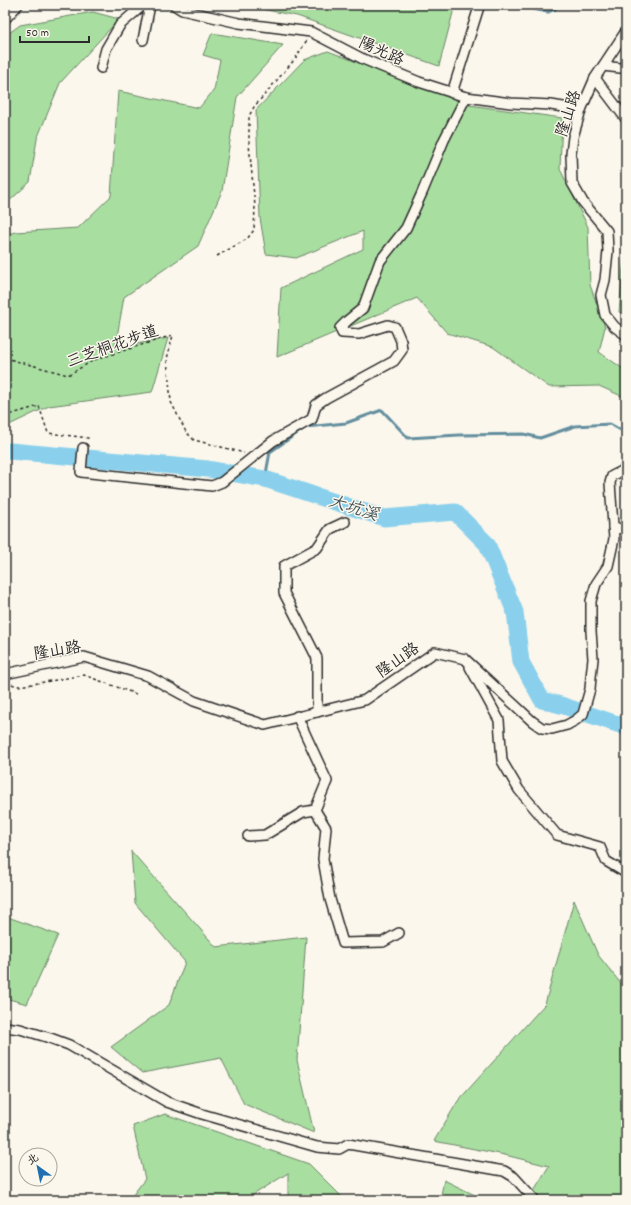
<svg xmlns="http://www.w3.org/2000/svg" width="631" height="1205" viewBox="0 0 631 1205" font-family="Dekko,'LXGW WenKai TC',sans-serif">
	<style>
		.green { fill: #a9dea1; stroke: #6a8466 }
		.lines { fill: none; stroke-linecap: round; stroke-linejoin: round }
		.stream { stroke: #648e9f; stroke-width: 3 }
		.river { stroke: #8ad0ec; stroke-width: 17 }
		.minor-casing { stroke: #2b2b2b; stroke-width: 12 }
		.path { stroke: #2b2b2b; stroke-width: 1.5; stroke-dasharray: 3 3; stroke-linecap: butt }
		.minor { stroke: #fbf7ec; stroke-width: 9 }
		.labels { text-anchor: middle; stroke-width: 3; stroke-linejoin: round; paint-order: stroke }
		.street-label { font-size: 16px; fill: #2b2b2b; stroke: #fbf7ec }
		.water-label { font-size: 17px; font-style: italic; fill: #43545b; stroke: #fbf7ec }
	</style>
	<rect width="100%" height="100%" fill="#fbf7ec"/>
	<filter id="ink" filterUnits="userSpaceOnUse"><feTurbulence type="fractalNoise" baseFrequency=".025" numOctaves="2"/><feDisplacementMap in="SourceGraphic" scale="8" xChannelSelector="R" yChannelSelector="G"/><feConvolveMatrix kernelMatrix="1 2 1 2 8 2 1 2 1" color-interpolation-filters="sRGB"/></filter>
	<g filter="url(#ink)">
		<g class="green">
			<polygon points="241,5 455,5 439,66 297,16"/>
			<polygon points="93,12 119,19 60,83 37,139 30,182 5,205 5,36 20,25"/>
			<polygon points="212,33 283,45 237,97 222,191 198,246 124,297 115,348 168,338 152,392 49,406 5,427 5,235 15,232 78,228 111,196 118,91 199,108 214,90 220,60 203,55"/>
			<polygon points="328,51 469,105 562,118 560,169 588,227 590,285 605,327 599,352 622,368 626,365 626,398 599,386 549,387 493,347 447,333 417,298 277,357 281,288 363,249 363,231 296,258 266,254 260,218 256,110 304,60"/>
			<polygon points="626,236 626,315 619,312"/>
			<polygon points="131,851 216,947 306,937 297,1060 314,1133 244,1104 221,1058 142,1073 111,1047 169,1005 185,962 135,903"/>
			<polygon points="574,900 598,955 626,990 626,1200 528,1200 549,1166 505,1155 434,1141 458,1101 545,1004"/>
			<polygon points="5,916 58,935 27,1004 5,998"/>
			<polygon points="165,1114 309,1164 345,1200 288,1200 288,1173 245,1200 129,1200 145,1179 133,1126"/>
			<polygon points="444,1180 485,1200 440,1200"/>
		</g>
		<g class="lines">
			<g class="stream">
				<polyline points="530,5 533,9 548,12 555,9 559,5"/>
				<polyline points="265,479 270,452 306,427 346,423 382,410 408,438 459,435 524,434 540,438 575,426 610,424 626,433"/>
			</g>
			<polyline class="river" points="5,452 10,451 208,469 265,479 384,518 455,512 487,544 515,612 521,662 542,700 564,706 626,727"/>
			<g class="minor-casing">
				<g id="minor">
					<polyline points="174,5 182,10 239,23 311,32 363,59 419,82 466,97 511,103 551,105 581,110"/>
					<polyline points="5,19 18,5"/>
					<polyline points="626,31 595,78 581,110 573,137 571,154 572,183 583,202 607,231 608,251 605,280 601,295 605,315 615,327 626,335"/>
					<polyline points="143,40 150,5"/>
					<polyline points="603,66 620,68 626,68"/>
					<polyline points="101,68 106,49 120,25 143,5"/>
					<polyline points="595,78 626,119"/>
					<polyline points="452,93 479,7 479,5"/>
					<polyline points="83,448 81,472 212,486 222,482 273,441 312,419 316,405 326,398 394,361 402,350 401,341 395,327 388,325 359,334 342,333 340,328 347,321 363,308 380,261 406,228 422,193 444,140 466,97"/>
					<polyline points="613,527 626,530"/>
					<polyline points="470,667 499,720 502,761 519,790 557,835 600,847 606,861 626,873"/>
					<polyline points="5,674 84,657 148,676 194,701 265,725 365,700 435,652 465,659 532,721 542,728 552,729 567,725 576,720 583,714 590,689 591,677 593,659 591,631 591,601 596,584 608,566 614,539 610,483 612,476 626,469"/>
					<polyline points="317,712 317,658 284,593 284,566 317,548 330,529 345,522"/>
					<polyline points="297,716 327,781 315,810 326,828 323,859 330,899 343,943 383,942 399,933"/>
					<polyline points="248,836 265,835 303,812 315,810"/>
					<polyline points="5,1027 20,1029 50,1038 69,1045 167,1102 202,1114 317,1147 339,1149 348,1144 504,1171 514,1177 535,1200"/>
				</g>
			</g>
			<g class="path">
				<polyline points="217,256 247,239 254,230 255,206 249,144 249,116 254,107 295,59 307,40"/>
				<polyline points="5,358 68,375 94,360 173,335 167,359 171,402 186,432 194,440 244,453"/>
				<polyline points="5,416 39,406 48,433 88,438 86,441"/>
				<polyline points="6,683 19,686 39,683 84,675 136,694"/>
			</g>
			<use href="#minor" class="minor"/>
		</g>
	</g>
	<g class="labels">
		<g class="street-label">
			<text transform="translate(382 50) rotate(24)" y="6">陽光路</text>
			<text transform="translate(567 113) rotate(-72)" y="6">隆山路</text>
			<text transform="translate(112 345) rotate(-20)" y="6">三芝桐花步道</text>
			<text transform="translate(57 649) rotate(-9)" y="6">隆山路</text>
			<text transform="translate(397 659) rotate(-35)" y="6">隆山路</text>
		</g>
		<g class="water-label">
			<text transform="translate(354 507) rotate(17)" y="6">大坑溪</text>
		</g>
	</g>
	<rect width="631" height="1205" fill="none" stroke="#fbf7ec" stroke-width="20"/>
	<rect x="10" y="10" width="611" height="1185" fill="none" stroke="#2b2b2b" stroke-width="1.5" filter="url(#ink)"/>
	<g transform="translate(38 1167) rotate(327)"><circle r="19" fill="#fbf7ec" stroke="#a8a59f"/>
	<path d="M0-3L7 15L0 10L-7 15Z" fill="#1f6fb2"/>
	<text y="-6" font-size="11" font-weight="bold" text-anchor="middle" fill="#2b2b2b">北</text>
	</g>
	<path d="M20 36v6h69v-6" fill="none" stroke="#2b2b2b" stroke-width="2"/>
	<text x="26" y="36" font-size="12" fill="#2b2b2b" stroke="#fbf7ec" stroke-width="3" paint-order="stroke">50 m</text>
</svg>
